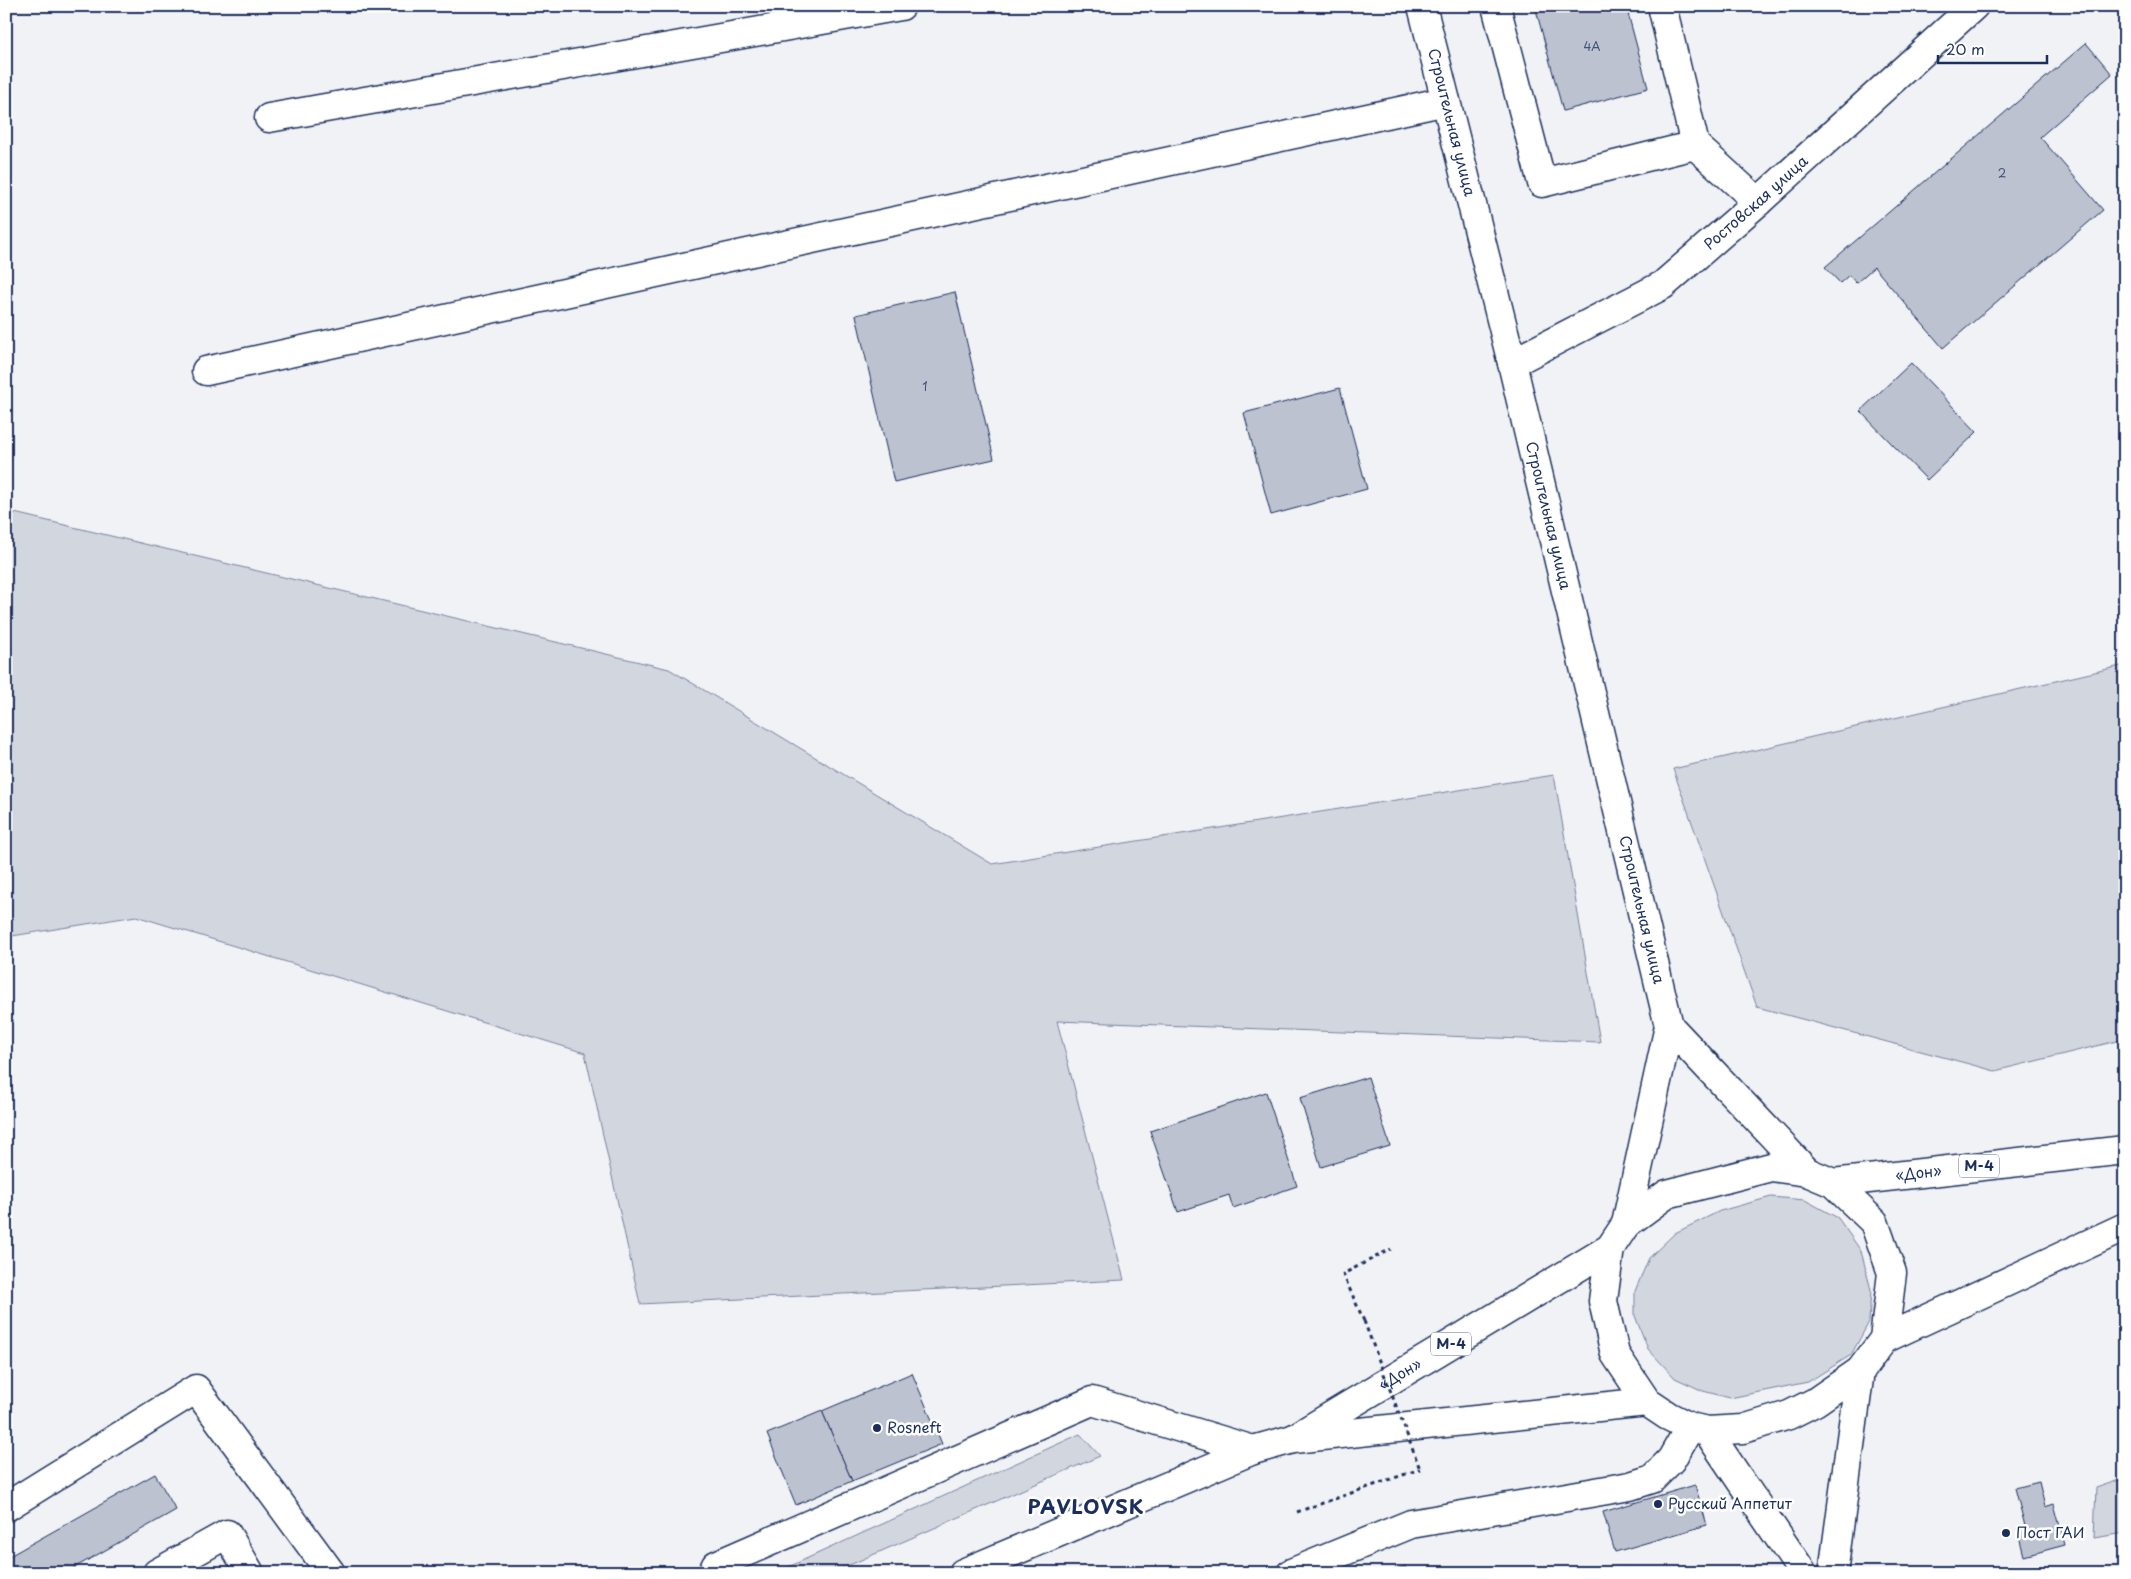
<svg xmlns="http://www.w3.org/2000/svg" width="2131" height="1579" viewBox="0 0 2131 1579" font-family="'Playpen Sans',sans-serif">
	<style>
		.green { fill: #d2d6df; stroke: #76829e }
		.building { fill: #bcc2d0; stroke: #1b2f5e }
		.lines { fill: none; stroke-linecap: round; stroke-linejoin: round }
		.minor-casing { stroke: #1b2f5e; stroke-width: 31 }
		.major-casing { stroke: #1b2f5e; stroke-width: 31 }
		.path { stroke: #1b2f5e; stroke-width: 3; stroke-dasharray: 4 4; stroke-linecap: butt }
		.minor { stroke: #fff; stroke-width: 28 }
		.major { stroke: #fff; stroke-width: 28 }
		.path-bridge { stroke: #1b2f5e; stroke-width: 3; stroke-dasharray: 4 4; stroke-linecap: butt }
		.poi-dot { fill: #1b2f5e; stroke: #fff; stroke-width: 2 }
		.labels { text-anchor: middle; stroke-width: 5; stroke-linejoin: round; paint-order: stroke }
		.number-label { font-size: 12px; fill: #43547a }
		.shield { fill: #fff; stroke: #5f6d8e; stroke-width: 1 }
		.shield-label { font-size: 14px; font-weight: bold; fill: #1b2f5e }
		.street-label { font-size: 15px; fill: #1b2f5e; stroke: #fff }
		.poi-label { font-size: 15px; fill: #1b2f5e; stroke: #fff; text-anchor: start }
		.district-label { font-size: 20px; font-weight: bold; letter-spacing: 1px; fill: #1b2f5e; stroke: #fff }
	</style>
	<rect width="100%" height="100%" fill="#f1f2f5"/>
	<filter id="ink" filterUnits="userSpaceOnUse"><feTurbulence type="fractalNoise" baseFrequency=".02" numOctaves="2"/><feDisplacementMap in="SourceGraphic" scale="10" xChannelSelector="R" yChannelSelector="G"/><feConvolveMatrix kernelMatrix="1 2 1 2 8 2 1 2 1" color-interpolation-filters="sRGB"/></filter>
	<g filter="url(#ink)">
		<g class="green">
			<polygon points="6,511 669,669 992,864 1554,775 1600,1042 1057,1021 1124,1280 640,1304 585,1053 136,916 6,937"/>
			<polygon points="2125,665 2125,1039 1995,1071 1757,1007 1673,769"/>
			<polygon points="1771,1197 1805,1200 1838,1218 1861,1251 1871,1290 1869,1322 1851,1355 1808,1382 1730,1398 1703,1391 1675,1378 1648,1349 1635,1316 1635,1291 1649,1258 1675,1233 1720,1211"/>
			<polygon points="1080,1434 1100,1456 831,1573 775,1573"/>
			<polygon points="2125,1478 2125,1533 2094,1538 2096,1488"/>
		</g>
		<g class="building">
			<polygon points="1535,6 1626,6 1648,88 1563,111"/>
			<polygon points="2125,8 2125,22 2118,14"/>
			<polygon points="2086,43 2112,74 2040,137 2103,210 1943,348 1874,267 1856,283 1849,275 1840,283 1825,267"/>
			<polygon points="955,292 994,459 894,482 856,315"/>
			<polygon points="1911,363 1977,432 1927,480 1860,411"/>
			<polygon points="1340,388 1367,489 1271,515 1244,413"/>
			<polygon points="1368,1077 1390,1146 1321,1167 1300,1098"/>
			<polygon points="1266,1092 1297,1186 1233,1208 1229,1195 1178,1212 1150,1131"/>
			<polygon points="912,1373 942,1444 852,1481 822,1411"/>
			<polygon points="822,1411 852,1481 796,1505 767,1434"/>
			<polygon points="155,1474 176,1510 65,1573 13,1573 6,1558"/>
			<polygon points="2039,1482 2045,1507 2054,1504 2065,1545 2024,1556 2017,1528 2025,1526 2015,1488"/>
			<polygon points="1695,1485 1707,1525 1615,1552 1603,1512"/>
			<polygon points="1405,1566 1407,1573 1387,1573"/>
		</g>
		<g class="lines">
			<g class="minor-casing">
				<g id="minor">
					<polyline points="1496,6 1542,183 1695,145"/>
					<polyline points="1662,6 1695,145 1758,202"/>
					<polyline points="269,118 901,6"/>
					<path id="s1" d="M 1512,363 L 1663,285 L 1758,202 L 1974,6"/>
					<polyline points="206,371 1446,101"/>
					<polyline points="1707,1431 1803,1573"/>
					<polyline points="6,1507 196,1389 331,1573"/>
					<polyline points="157,1573 227,1534 250,1573"/>
					<polyline points="712,1573 716,1565 1092,1401 1253,1450"/>
					<polyline points="1291,1573 1411,1524 1630,1486 1652,1479 1671,1460 1690,1427"/>
					<polyline points="1833,1573 1860,1371"/>
				</g>
			</g>
			<g class="major-casing">
				<g id="major">
					<path id="s2" d="M 1422,6 L 1512,363 L 1669,1026 L 1626,1224"/>
					<polyline points="1669,1026 1807,1172"/>
					<path id="s3" d="M 1833,1183 L 2125,1150"/>
					<polyline points="1610,1248 1603,1301 1615,1354 1647,1402 1668,1416 1690,1427 1707,1431 1743,1429 1789,1415 1815,1402 1860,1371 1884,1339 2125,1227"/>
					<path id="s4" d="M 1293,1439 L 1610,1248 L 1626,1224 L 1667,1194 L 1771,1167 L 1807,1172 L 1833,1183 L 1874,1222 L 1892,1273 L 1884,1339"/>
					<polyline points="963,1573 1253,1450 1293,1439 1647,1402"/>
				</g>
			</g>
			<g class="path">
				<polyline points="1364,1321 1343,1274 1391,1249"/>
				<polyline points="1297,1512 1420,1469"/>
			</g>
			<use href="#minor" class="minor"/>
			<use href="#major" class="major"/>
			<polyline class="path-bridge" points="1364,1321 1420,1469"/>
		</g>
	</g>
	<g class="poi-dot">
		<circle cx="877" cy="1428" r="5"/>
		<circle cx="1658" cy="1504" r="5"/>
		<circle cx="2006" cy="1533" r="5"/>
	</g>
	<g class="labels">
		<g class="number-label">
			<text x="1592" y="51">4А</text>
			<text x="2002" y="178">2</text>
			<text x="925" y="391">1</text>
		</g>
		<g class="shield">
			<rect x="1959" y="1154.5" width="40" height="23" rx="4"/>
			<rect x="1431" y="1332.5" width="40" height="23" rx="4"/>
		</g>
		<g class="shield-label">
			<text x="1979" y="1171">М-4</text>
			<text x="1451" y="1349">М-4</text>
		</g>
		<g class="street-label">
			<text dy="5" stroke="none"><textPath href="#s2" startOffset="120">Строительная улица</textPath></text>
			<text dy="5" stroke="none"><textPath href="#s1" startOffset="294">Ростовская улица</textPath></text>
			<text dy="5" stroke="none"><textPath href="#s2" startOffset="525">Строительная улица</textPath></text>
			<text dy="5" stroke="none"><textPath href="#s2" startOffset="930">Строительная улица</textPath></text>
			<text dy="5" stroke="none"><textPath href="#s3" startOffset="86">«Дон»</textPath></text>
			<text dy="5" stroke="none"><textPath href="#s4" startOffset="125">«Дон»</textPath></text>
		</g>
		<g class="poi-label">
			<text x="887" y="1433">Rosneft</text>
			<text x="1668" y="1509">Русский Аппетит</text>
			<text x="2016" y="1538">Пост ГАИ</text>
		</g>
		<g class="district-label">
			<text x="1086" y="1514">PAVLOVSK</text>
		</g>
	</g>
	<rect width="2131" height="1579" fill="none" stroke="#fff" stroke-width="25"/>
	<rect x="12" y="12" width="2106" height="1554" fill="none" stroke="#1b2f5e" stroke-width="2" filter="url(#ink)"/>
	<path d="M1938 55v8h109v-8" fill="none" stroke="#1b2f5e" stroke-width="2.5"/>
	<text x="1946" y="55" font-size="15" fill="#1b2f5e" stroke="#ffffff" stroke-width="4" paint-order="stroke">20 m</text>
</svg>
